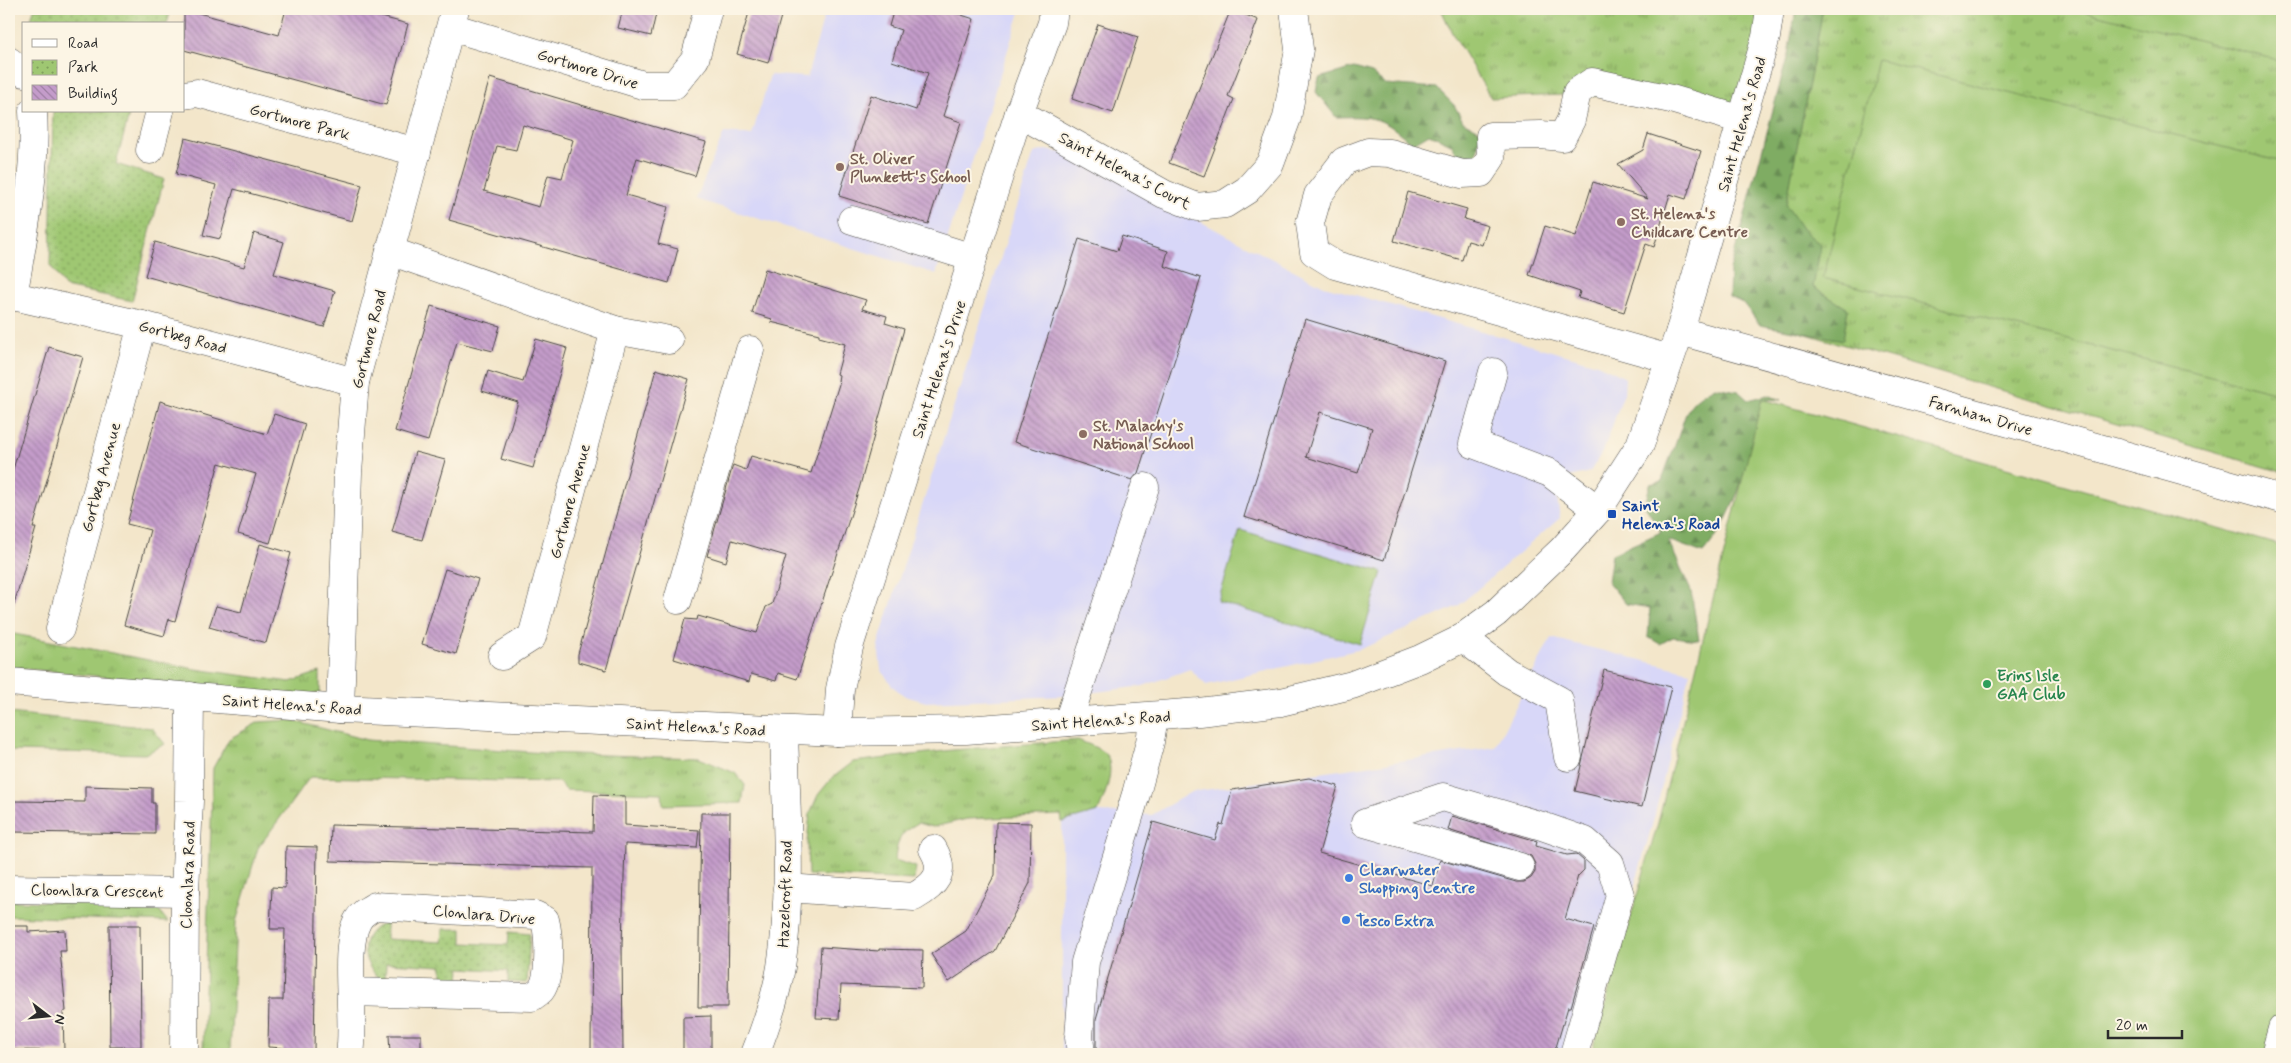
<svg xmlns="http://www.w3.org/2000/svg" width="2291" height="1063" viewBox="0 0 2291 1063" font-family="Mynerve,sans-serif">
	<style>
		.built { fill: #d8d7f8 }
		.grass { fill: url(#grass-tufts); stroke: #65794e }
		.forest { fill: url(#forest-firs); stroke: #556c48 }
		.park { fill: url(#park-dots); stroke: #65794e }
		.garden { fill: #9fc772; stroke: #65794e }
		.building { fill: url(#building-back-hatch); fill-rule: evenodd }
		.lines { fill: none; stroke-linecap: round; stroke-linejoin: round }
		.minor-casing { stroke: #494743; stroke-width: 29 }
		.minor { stroke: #fff; stroke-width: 28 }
		.education-dot { fill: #8d6e63; stroke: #fcf5e5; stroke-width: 2 }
		.transit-dot { fill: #1a4fb4; stroke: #fcf5e5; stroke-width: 2 }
		.leisure-dot { fill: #2e9e5b; stroke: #fcf5e5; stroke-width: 2 }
		.shop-dot { fill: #3f7fe0; stroke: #fcf5e5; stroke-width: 2 }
		.labels { text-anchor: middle; stroke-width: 4; stroke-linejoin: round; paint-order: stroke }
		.street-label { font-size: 16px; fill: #2b2b2b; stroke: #fcf5e5 }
		.education-label { font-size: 16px; font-weight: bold; fill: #785e54; stroke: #fcf5e5; text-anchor: start }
		.transit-label { font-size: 16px; font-weight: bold; fill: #164399; stroke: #fcf5e5; text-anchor: start }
		.leisure-label { font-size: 16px; font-weight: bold; fill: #27864d; stroke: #fcf5e5; text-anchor: start }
		.shop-label { font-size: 16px; font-weight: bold; fill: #366cbe; stroke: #fcf5e5; text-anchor: start }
	</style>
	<defs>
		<pattern id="grass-tufts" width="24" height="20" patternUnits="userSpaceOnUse" patternTransform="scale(1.25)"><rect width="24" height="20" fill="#9fc772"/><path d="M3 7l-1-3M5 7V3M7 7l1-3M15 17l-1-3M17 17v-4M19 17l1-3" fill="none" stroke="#82a25e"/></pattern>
		<pattern id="forest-firs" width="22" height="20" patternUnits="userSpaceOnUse" patternTransform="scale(1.25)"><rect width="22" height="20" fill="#7fac64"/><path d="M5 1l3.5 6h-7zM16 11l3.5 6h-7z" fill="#688c53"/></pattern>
		<pattern id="park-dots" width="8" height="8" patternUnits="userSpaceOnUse" patternTransform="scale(1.25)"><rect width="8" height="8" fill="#9fc772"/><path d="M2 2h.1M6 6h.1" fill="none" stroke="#82a25e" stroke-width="1.8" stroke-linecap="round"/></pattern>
		<pattern id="building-back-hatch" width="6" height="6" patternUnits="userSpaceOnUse" patternTransform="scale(1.25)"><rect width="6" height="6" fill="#c49cca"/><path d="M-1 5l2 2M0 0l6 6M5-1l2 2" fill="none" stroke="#9f7fa4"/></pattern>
	</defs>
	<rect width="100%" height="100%" fill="#fcf5e5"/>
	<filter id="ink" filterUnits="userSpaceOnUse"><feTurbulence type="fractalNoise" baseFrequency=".02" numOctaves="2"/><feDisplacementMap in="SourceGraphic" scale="10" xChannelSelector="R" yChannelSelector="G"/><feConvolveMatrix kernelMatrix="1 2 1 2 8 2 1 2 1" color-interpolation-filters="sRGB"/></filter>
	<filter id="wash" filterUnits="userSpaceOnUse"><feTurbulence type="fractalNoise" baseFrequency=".0096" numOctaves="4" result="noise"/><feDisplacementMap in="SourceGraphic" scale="20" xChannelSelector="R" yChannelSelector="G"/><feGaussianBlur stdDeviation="1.12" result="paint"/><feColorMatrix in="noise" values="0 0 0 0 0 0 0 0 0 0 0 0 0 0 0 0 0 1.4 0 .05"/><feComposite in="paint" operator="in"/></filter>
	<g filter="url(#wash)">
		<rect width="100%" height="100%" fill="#f3e6ca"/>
		<g class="built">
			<polygon points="826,9 1021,9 936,274 696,199 724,133 752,135 770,75 807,77"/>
			<polygon points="1045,150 1071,154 1324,286 1597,364 1614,372 1625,378 1624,393 1604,449 1590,472 1566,478 1556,491 1560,518 1458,606 1361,649 1206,685 1190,669 1143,686 1064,696 926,702 905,696 892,686 881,669 878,645 1034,153"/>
			<polygon points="1551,638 1690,672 1654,818 1587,1054 1062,1054 1062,822 1098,812 1152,815 1191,792 1495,747"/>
		</g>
		<g class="grass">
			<polygon points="1441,9 1769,9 1741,117 1673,98 1564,95 1491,98 1452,33"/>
			<polygon points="1823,9 2282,9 2282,472 1772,324 1787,154 1804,98"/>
			<polygon points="9,633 195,669 290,682 320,672 320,693 293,696 9,667"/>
			<polygon points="9,713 152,728 165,744 145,754 9,751"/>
			<polygon points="290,720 367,740 544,753 699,758 735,773 745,785 742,803 663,805 662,793 566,790 559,782 310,777 258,848 236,922 230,1054 210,1054 203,1049 213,768 229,739 259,722"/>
			<path d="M 1078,740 C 1087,744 1104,749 1108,758 C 1114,775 1104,797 1098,812 L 1062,822 L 1061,815 L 967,819 L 933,827 L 918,823 C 900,833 897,840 895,860 L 916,867 L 914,880 L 808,875 L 807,843 L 810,813 L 818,795 L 831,779 L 853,762 L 953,750 Z"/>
			<polygon points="9,901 140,904 156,907 168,922 9,916"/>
		</g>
		<g class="forest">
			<polygon points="1796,9 1823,9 1786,205 1803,230 1821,245 1813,287 1848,309 1843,340 1760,325 1743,303 1729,297 1730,270 1788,54"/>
			<path d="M 1354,68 L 1372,73 L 1385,84 L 1437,88 L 1454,105 L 1463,121 L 1481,131 L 1475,163 L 1460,159 L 1451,144 L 1429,134 L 1412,144 C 1383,117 1375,116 1336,117 L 1316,92 L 1319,78 Z"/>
			<path d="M 1715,387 L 1738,391 L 1748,400 L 1768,395 L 1781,400 L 1762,399 C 1749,453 1741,510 1703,553 L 1668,540 L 1691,591 L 1699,640 L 1673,637 L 1660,644 L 1648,637 L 1650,608 L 1626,604 L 1608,582 L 1612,554 L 1661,532 L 1645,506 L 1650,484 L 1662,481 C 1666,466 1673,452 1678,437 C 1688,408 1686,403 1715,387 Z"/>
		</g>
		<g class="park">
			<polygon points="34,9 171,9 167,24 30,24"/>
			<polygon points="53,111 130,111 116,164 164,179 132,301 65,287 50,265"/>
			<path d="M 386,923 L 386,939 L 442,942 L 443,929 L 462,929 L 462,943 L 508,945 L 509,932 L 530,934 L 527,983 L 508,982 L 508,971 L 460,968 L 459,983 L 442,982 L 442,966 L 386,963 L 385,981 C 359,968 356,931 386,923 Z"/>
		</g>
		<g class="garden">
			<polygon points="2074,9 2282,9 2282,61"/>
			<polygon points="1878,60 2282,162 2282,394 1823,278"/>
			<polygon points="1762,399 2282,546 2282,1054 1591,1054 1658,823"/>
			<polygon points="1240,530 1382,572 1360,644 1218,602"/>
		</g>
		<g id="blocks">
			<g class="building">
				<polygon points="184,9 279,35 286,9 351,9 408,24 386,105 184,50"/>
				<polygon points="623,9 657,9 651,36 618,28"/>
				<polygon points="750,9 783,9 768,63 737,54"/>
				<polygon points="894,9 943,9 974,19 943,116 961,122 928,224 839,196 871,95 916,110 928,73 892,61 901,30 889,26"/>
				<polygon points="1231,9 1258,20 1228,96 1234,99 1204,176 1169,163"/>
				<polygon points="1098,24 1138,37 1113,113 1072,99"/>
				<path d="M 490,78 L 706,142 L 695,176 L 637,158 L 626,195 L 668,207 L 658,244 L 678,249 L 669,283 L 449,220 ZM 523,125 L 573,140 L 562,178 L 548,175 L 539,207 L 484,191 L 497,146 L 516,150 Z"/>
				<polygon points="1648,134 1701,151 1686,199 1670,194 1654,247 1646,244 1624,312 1578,298 1580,292 1529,275 1545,226 1576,236 1593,182 1648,199 1618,164 1643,150"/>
				<polygon points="185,138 362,185 352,221 234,189 220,239 203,235 216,185 176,174"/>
				<polygon points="1408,192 1467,209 1464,219 1488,226 1482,245 1468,241 1462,260 1394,241"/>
				<polygon points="254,233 284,242 274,274 335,291 324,327 145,276 155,242 244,267"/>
				<polygon points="1122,236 1168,251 1164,266 1201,278 1138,473 1132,480 1014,442 1079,239 1117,251"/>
				<polygon points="765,269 866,300 862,309 887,316 885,323 904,329 859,489 797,679 778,673 776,681 751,674 749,682 674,659 685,619 697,620 698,616 757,633 766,607 772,604 786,556 732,540 726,562 707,556 733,465 746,470 751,456 811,473 840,381 838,381 839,375 837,374 845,344 819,337 819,334 771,322 772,319 752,313"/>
				<polygon points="431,306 500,326 493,351 457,342 428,441 395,431"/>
				<path d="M 1305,319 L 1445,361 L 1384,560 L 1244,517 ZM 1320,412 L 1372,428 L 1358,473 L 1306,457 Z"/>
				<polygon points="536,339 567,348 533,468 501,459 518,402 482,391 488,371 523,382"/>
				<polygon points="49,347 83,357 33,528 36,528 14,604 9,603 9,483"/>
				<polygon points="656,369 689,379 606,670 578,662 578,654"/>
				<polygon points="160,401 267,434 274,414 305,424 270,543 238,534 256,474 219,463 175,621 169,619 164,636 124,625 150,530 127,524"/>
				<polygon points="415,452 445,460 422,540 392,532"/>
				<polygon points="260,544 291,553 266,643 209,627 216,606 241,612"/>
				<polygon points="445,569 478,579 456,654 422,644"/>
				<polygon points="1604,670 1671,687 1642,807 1575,791"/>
				<polygon points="1309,778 1338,786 1319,853 1433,886 1440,860 1516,882 1524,882 1531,878 1535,872 1535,864 1531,856 1448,830 1452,816 1537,841 1536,846 1567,855 1576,854 1584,861 1584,870 1578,876 1565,919 1594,927 1571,1007 1568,1007 1554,1054 1096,1054 1096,1019 1153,822 1215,840 1220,824 1223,825 1232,790"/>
				<polygon points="85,786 152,788 152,803 155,803 155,834 13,832 14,801 85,802"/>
				<polygon points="594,795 625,796 625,825 699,830 697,848 625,844 622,944 623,1054 591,1054 592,868 330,861 331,825 593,832"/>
				<polygon points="701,813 730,813 728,1007 698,1007"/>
				<polygon points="996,822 1031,823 1030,883 995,951 949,982 931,954 966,931 995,875"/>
				<polygon points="286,846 317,847 314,1053 283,1052 283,1048 268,1047 269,1000 283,1000 285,929 270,929 272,887 285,888"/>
				<polygon points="109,925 140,925 141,1047 110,1047"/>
				<polygon points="9,926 28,926 28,932 65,930 66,951 60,951 66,1011 63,1012 64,1051 9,1050"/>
				<polygon points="821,947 879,951 879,949 923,950 922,988 841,985 839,1019 816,1018"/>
				<polygon points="711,1016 711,1054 683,1054 683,1017"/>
				<polygon points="389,1035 421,1035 421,1054 390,1054"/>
			</g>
		</g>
	</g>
	<g filter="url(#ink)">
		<use href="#blocks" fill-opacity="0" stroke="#494743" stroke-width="1"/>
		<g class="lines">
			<g class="minor-casing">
				<g id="minor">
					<polyline points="451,27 643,85 674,85 695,59 708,9"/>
					<polyline points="9,61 24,73"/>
					<polyline points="184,95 197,93 417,152"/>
					<polyline points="1019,113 1164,194 1197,207 1225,204 1247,190 1270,164 1287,118 1299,49 1294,9"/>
					<polyline points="150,150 160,111"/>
					<polyline points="852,220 973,258"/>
					<polyline points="390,251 615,330 669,340"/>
					<polyline points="9,295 142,325 355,382"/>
					<path d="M 13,297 C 23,236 37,173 33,111"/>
					<polyline points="1680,331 2282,499"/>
					<polyline points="1670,359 1335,265 1314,252 1310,223 1318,195 1344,161 1368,152 1390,153 1462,174 1481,173 1491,158 1490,136 1541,135 1562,137 1571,120 1577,92 1592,82 1671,99 1742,120"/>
					<polyline points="1493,372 1473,444 1550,473 1598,510"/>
					<polyline points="678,600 750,350"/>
					<polyline points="60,629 142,325"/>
					<polyline points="1462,637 1507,672 1559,700 1568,757"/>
					<polyline points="502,656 532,637 615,330"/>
					<polyline points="9,682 340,709 837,732 966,730 1199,712 1281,702 1352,685 1420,659 1459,640 1496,613 1563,549 1598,510 1640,445 1680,331 1766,37 1770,9"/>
					<polyline points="340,709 348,473 355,382 455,9"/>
					<polyline points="1068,722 1145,487"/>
					<polyline points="837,732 840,689 849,647 1019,113 1052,23 1054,9"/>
					<polyline points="1520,867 1365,823 1443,797 1542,826 1585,841 1610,863 1620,895 1574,1054"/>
					<path d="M 787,888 L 914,897 C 935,885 947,873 933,849"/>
					<polyline points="9,889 185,892"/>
					<polyline points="184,1054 185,892 189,801 190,696"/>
					<path d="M 350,1054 C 356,1020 342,947 358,920 C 362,913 368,910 375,906 L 535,915 L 545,920 C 549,935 551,977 541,990 C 539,992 535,995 532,997 L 351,992"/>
					<path d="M 755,1054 C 766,1026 776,997 781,967 C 793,889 786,809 784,731"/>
					<polyline points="1081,1054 1079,1037 1085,962 1136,794 1150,742 1154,716"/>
					<polyline points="2275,1054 2282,1029"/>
				</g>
			</g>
			<use href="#minor" class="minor"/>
		</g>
	</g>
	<g class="education-dot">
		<circle cx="840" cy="167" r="5"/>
		<circle cx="1621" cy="222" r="5"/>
		<circle cx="1083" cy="434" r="5"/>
	</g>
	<rect class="transit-dot" x="1607" y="509" width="10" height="10" rx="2.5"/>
	<circle class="leisure-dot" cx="1987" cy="684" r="5"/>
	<g class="shop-dot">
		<circle cx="1349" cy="878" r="5"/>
		<circle cx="1346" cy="920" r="5"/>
	</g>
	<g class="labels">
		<g class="street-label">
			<text transform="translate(588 68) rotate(17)" y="6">Gortmore Drive</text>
			<text transform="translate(300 121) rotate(15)" y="6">Gortmore Park</text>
			<text transform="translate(1741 124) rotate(-74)" y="6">Saint Helena's Road</text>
			<text transform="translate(1125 170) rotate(28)" y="6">Saint Helena's Court</text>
			<text transform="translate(183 336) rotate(15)" y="6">Gortbeg Road</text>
			<text transform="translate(368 339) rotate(-76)" y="6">Gortmore Road</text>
			<text transform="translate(938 369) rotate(-72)" y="6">Saint Helena's Drive</text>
			<text transform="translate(1981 415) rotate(16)" y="6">Farnham Drive</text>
			<text transform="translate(100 477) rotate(-75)" y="6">Gortbeg Avenue</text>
			<text transform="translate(569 501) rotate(-75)" y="6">Gortmore Avenue</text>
			<text transform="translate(292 704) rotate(4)" y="6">Saint Helena's Road</text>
			<text transform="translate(1101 720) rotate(-4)" y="6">Saint Helena's Road</text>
			<text transform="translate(696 726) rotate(3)" y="6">Saint Helena's Road</text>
			<text transform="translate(187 875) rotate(-88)" y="6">Cloonlara Road</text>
			<text transform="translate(97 890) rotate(1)" y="6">Cloonlara Crescent</text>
			<text transform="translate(784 894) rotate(-88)" y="6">Hazelcroft Road</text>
			<text transform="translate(484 914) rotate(5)" y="6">Clonlara Drive</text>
		</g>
		<g class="education-label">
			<text x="850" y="164">St. Oliver<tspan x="850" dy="18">Plunkett's School</tspan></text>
			<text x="1631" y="219">St. Helena's<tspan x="1631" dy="18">Childcare Centre</tspan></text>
			<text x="1093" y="431">St. Malachy's<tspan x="1093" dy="18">National School</tspan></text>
		</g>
		<g class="transit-label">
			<text x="1622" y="511">Saint<tspan x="1622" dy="18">Helena's Road</tspan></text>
		</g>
		<g class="leisure-label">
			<text x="1997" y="681">Erins Isle<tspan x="1997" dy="18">GAA Club</tspan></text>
		</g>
		<g class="shop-label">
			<text x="1359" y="875">Clearwater<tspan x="1359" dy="18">Shopping Centre</tspan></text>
			<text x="1356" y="926">Tesco Extra</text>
		</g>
	</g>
	<rect width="2291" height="1063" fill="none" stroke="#fcf5e5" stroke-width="30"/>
	<rect x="22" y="22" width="162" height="90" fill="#fcf5e5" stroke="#a8a49b"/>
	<rect x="32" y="39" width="25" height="8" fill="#ffffff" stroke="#a8a49b"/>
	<text x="68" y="48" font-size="15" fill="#2b2b2b">Road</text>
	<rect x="32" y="60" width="25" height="15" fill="url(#park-dots)" stroke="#a8a49b"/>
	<text x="68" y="72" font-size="15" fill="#2b2b2b">Park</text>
	<rect x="32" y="85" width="25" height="15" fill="url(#building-back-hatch)" stroke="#a8a49b"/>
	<text x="68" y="98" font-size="15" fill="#2b2b2b">Building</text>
	<g transform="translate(48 1016) rotate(106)" stroke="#fcf5e5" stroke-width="4" paint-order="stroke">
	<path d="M0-4L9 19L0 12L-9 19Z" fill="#2b2b2b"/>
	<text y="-8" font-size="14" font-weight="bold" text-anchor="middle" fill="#2b2b2b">N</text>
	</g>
	<path d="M2108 1030v8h74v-8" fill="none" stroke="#2b2b2b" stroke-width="2.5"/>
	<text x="2116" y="1030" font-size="15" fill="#2b2b2b" stroke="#fcf5e5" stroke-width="4" paint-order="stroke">20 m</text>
</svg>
